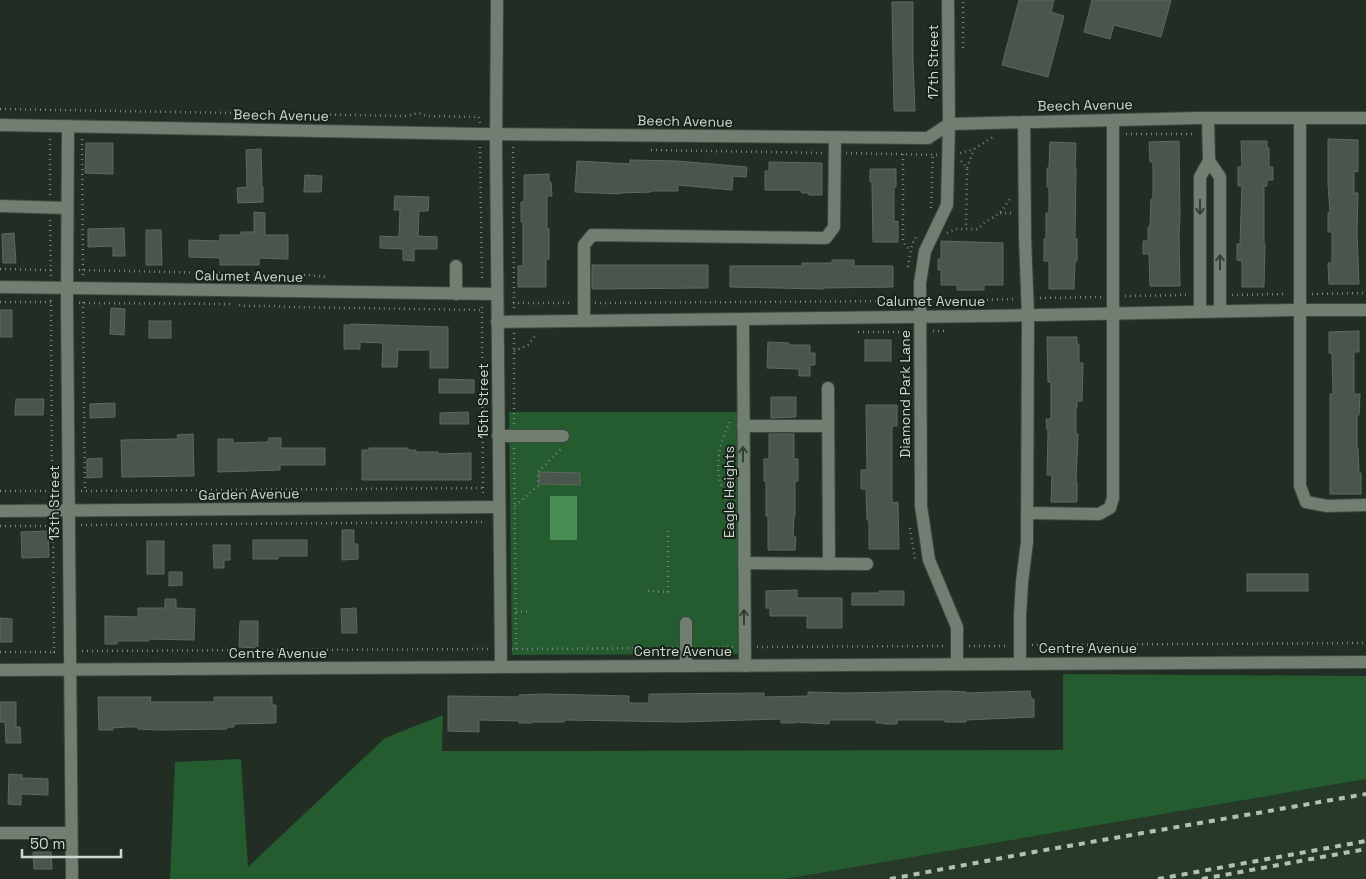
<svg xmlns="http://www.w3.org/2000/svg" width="1366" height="879" viewBox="0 0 1366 879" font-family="'Space Grotesk',sans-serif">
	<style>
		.built { fill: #273929 }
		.green { fill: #245c2f }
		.water { fill: #488d53 }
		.building { fill: #49564b; stroke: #5d6b5e }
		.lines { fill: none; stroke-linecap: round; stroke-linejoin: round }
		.minor-casing { stroke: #3e483f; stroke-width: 14 }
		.path { stroke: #79837a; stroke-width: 2.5; stroke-dasharray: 1 4; stroke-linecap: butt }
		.minor { stroke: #717f72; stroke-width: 12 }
		.rail { stroke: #b6beb7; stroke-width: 4; stroke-dasharray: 6 6; stroke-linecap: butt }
		.oneway { stroke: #333f34 }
		.labels { text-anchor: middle; stroke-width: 4; stroke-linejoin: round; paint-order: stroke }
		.street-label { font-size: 14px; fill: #cfd7d0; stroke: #18241a }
	</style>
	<rect width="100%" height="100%" fill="#222e23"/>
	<polygon class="built" points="1366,779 1366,879 785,879"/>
	<g class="green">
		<polygon points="509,412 737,412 739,654 512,655"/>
		<polygon points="1063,674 1366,676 1366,779 785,879 170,879 175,762 241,759 248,867 385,738 443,715 442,751 1063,750"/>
	</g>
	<rect class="water" x="550" y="496" width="27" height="44"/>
	<g class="building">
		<polygon points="1019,0 1054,0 1051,12 1064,16 1048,77 1002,65"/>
		<polygon points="1092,0 1171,0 1161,37 1114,25 1110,39 1084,32"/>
		<polygon points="892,2 913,2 913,60 915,111 894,111"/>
		<polygon points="1328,139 1358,140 1358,172 1354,171 1354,193 1358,193 1357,232 1359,284 1329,284 1328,263 1332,263 1332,232 1328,232 1328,213 1330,213 1328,184"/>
		<polygon points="1179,141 1180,217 1179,234 1180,286 1150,286 1149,254 1143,254 1143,241 1148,241 1148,227 1150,227 1151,199 1153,199 1153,162 1150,162 1149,142"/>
		<polygon points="1241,141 1267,141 1267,148 1269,148 1269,167 1273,167 1273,180 1267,180 1267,186 1264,186 1264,244 1265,244 1264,287 1242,287 1242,261 1237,260 1237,244 1240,244 1242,186 1238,186 1238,167 1242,167"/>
		<polygon points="1050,142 1076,143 1075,169 1076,169 1075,239 1077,239 1077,261 1075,261 1074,289 1049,289 1049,261 1044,261 1044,239 1046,239 1046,213 1049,213 1049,187 1047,187 1047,168 1049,168"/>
		<polygon points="86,143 113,143 113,174 85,173"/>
		<polygon points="261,149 262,187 263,187 263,202 238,203 237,188 247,187 246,150"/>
		<polygon points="630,160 677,161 747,167 746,177 733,176 732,190 678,185 678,191 651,191 651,192 620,193 620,194 575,192 577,161 630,164"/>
		<polygon points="769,162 822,163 822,195 809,195 809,193 802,193 801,190 765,190 765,171 769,171"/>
		<polygon points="870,169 896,169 896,187 894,187 894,222 898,221 898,242 873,242 872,182 870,182"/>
		<polygon points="549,174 549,182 551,182 552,196 547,196 547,229 549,229 549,259 546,259 546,287 518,287 518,266 523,266 523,222 521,222 521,202 524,202 524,175"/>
		<polygon points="305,175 322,176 321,192 304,192"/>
		<polygon points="395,196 429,197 428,211 419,211 418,236 437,237 437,249 414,249 414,261 403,260 403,249 380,248 380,236 399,237 400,210 394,210"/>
		<polygon points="254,212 265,213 265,235 288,235 288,259 259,258 259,265 220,265 220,258 189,257 189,240 220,241 220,235 241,235 241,232 254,232"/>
		<polygon points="124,228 125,256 113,256 113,246 88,247 88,229"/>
		<polygon points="146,230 161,230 162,265 146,265"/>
		<polygon points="14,233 16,263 3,263 2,234"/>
		<polygon points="941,241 1003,243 1003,285 984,285 984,290 957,290 957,285 941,285 941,270 938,270 938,259 941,259"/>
		<polygon points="832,260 854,260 854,266 893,266 893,287 823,288 823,289 730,287 730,266 802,266 802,263 832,263"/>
		<polygon points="592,265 708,265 708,288 592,289"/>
		<polygon points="111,308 125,309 124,335 110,334"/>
		<rect x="0" y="310" width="12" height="27"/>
		<rect x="149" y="321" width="22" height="17"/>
		<polygon points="351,324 448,327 448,368 430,368 430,350 398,350 397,367 382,367 383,343 360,342 360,349 344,349 344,325 351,325"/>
		<polygon points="1359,331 1359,352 1354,352 1354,394 1360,394 1359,415 1357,415 1357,448 1358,448 1359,473 1361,473 1361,494 1330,494 1330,394 1333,394 1332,353 1329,353 1329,332"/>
		<polygon points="1047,337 1077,337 1077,344 1079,344 1079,363 1083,363 1082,401 1077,401 1077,408 1076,408 1076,434 1078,434 1076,482 1077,482 1077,502 1051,502 1052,475 1047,475 1048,430 1047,430 1046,419 1051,419 1051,382 1048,382"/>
		<rect x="865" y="340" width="26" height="21"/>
		<polygon points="768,342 789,343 789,345 810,345 810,353 815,353 815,365 810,365 810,376 799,376 799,369 767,368"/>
		<polygon points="439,379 474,380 474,393 439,393"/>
		<polygon points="771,397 796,397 796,417 771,418"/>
		<polygon points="16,399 44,399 43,415 15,415"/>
		<polygon points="115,403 115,417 90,418 90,404"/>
		<polygon points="866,405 897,405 897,426 892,426 892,503 898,502 899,549 869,549 869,520 867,520 866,489 861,489 861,470 867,470"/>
		<polygon points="468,412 469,424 440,424 440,413"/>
		<polygon points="193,434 194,476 122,477 121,440 178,439 177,435"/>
		<polygon points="769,434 794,434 794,459 798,459 798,481 795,481 795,516 794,516 793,537 796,537 795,550 768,550 768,516 766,516 766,481 764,481 764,459 769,459"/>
		<polygon points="269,438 281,438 281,448 325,448 325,465 280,465 280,470 218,472 218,439 233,439 233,443 268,442"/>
		<polygon points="369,448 408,448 408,450 416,450 416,452 438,452 438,454 471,453 471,480 362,480 362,450 369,450"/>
		<polygon points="102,458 102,477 87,478 87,459"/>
		<polygon points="539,472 580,473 580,485 539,484"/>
		<polygon points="342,530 354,530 354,544 358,544 358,559 342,560"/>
		<polygon points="48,531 49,557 22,558 21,532"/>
		<polygon points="253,540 307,540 307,556 278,556 278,559 253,559"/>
		<rect x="147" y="541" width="17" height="33"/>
		<polygon points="213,545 230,545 230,560 224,560 224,568 214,568"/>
		<polygon points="169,572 182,572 182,585 169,586"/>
		<rect x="1247" y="574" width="61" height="17"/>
		<polygon points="797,590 797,598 842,598 842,628 807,628 807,616 770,616 770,608 766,608 766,591"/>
		<polygon points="879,591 904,591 904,605 852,605 852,593 879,593"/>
		<polygon points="165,599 176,599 176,608 195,609 194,640 149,639 149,641 117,641 117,644 105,644 105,616 138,617 138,608 165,608"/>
		<polygon points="356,608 357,633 342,633 341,609"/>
		<polygon points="0,618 12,619 12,642 0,642"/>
		<polygon points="240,621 258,621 258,648 239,647"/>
		<polygon points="946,691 966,692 966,693 1030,691 1031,699 1034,699 1034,717 966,720 966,722 945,722 945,720 897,720 897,724 884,724 884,723 876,723 876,720 829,720 829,724 795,722 795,723 781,723 781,719 681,722 565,720 564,722 532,722 532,723 519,723 519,721 479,720 479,732 448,731 448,696 519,697 519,695 545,694 629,696 629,703 649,703 649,694 764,693 764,697 808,696 808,692 847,693"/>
		<polygon points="98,697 151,697 150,702 214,702 214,697 272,697 272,705 276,705 276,723 234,724 234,727 227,727 227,729 160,730 138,729 138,727 126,727 112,728 113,730 99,730"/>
		<polygon points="0,702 16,702 16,727 20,727 21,743 6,743 5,722 0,722"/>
		<polygon points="9,774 22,775 22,778 48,779 48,795 21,794 21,805 8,804"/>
		<polygon points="33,852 51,852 52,869 34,869"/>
	</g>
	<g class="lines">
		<g class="minor-casing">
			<g id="minor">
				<polyline points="497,0 496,147 501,667"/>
				<polyline points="948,0 949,124 947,205 925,251 920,283 921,506 929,560 957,627 957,664"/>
				<polyline points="1300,118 1300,486 1306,502 1327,506 1366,505"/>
				<polyline points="0,125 480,134 928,138 949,124 1198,118 1366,118"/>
				<polyline points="68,126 67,303 72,879"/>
				<polyline points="1209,161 1220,177 1220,311"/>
				<polyline points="0,206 67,208"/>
				<polyline points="456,266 456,294"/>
				<polyline points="0,287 497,294"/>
				<polyline points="1200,311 1200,177 1209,161 1208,118"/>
				<polyline points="743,319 745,666"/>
				<polyline points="584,321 584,245 592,235 826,238 834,227 835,137"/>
				<polyline points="497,322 987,316 1291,310 1366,310"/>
				<polyline points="828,388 829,564"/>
				<polyline points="743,426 828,426"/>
				<polyline points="498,436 563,436"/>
				<polyline points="0,511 499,507"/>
				<polyline points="1027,513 1099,514 1110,508 1113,498 1113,120"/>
				<polyline points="744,563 867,564"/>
				<polyline points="686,623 686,666"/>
				<polyline points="1020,664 1020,616 1022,582 1027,542 1028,315 1025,238 1024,122"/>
				<polyline points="0,670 1366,662"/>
				<polyline points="0,833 71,833"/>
			</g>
		</g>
		<g class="path">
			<polyline points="963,48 963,0"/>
			<polyline points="0,109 407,116 418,113 427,116 479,117 480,123"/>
			<polyline points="1126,134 1194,134"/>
			<polyline points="50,139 50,197"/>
			<polyline points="82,139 83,277"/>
			<polyline points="480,147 482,281"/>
			<polyline points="513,147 514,310"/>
			<polyline points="651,150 823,153"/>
			<polyline points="846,153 938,155"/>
			<polyline points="960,153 974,149 993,137"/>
			<polyline points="903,154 903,240 906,247 911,249"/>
			<polyline points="961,161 967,168 966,229"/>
			<polyline points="967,168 974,149"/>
			<polyline points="931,208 933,154"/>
			<polyline points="1000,213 1013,213"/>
			<polyline points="50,220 51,277"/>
			<polyline points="947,233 956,229 978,229 984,223 1000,213 1012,196"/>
			<polyline points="908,267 912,244 916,237"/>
			<polyline points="0,269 51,270"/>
			<polyline points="79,270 308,275 326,277"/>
			<polyline points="1312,294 1366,293"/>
			<polyline points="1232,295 1287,294"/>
			<polyline points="1125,296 1187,295"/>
			<polyline points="1040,298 1102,297"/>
			<polyline points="51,300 52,499"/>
			<polyline points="932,301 1014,299"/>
			<polyline points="0,302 51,302"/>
			<polyline points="83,302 85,491"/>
			<polyline points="79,303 233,304"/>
			<polyline points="513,303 572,303"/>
			<polyline points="595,303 907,301"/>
			<polyline points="239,305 247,306 273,306 291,307 482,310"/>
			<polyline points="482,307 483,494"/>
			<polyline points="933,331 945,331"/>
			<polyline points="858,332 907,332"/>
			<polyline points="514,333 514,425"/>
			<polyline points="514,351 528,345 535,336 537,335"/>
			<polyline points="514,448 516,649"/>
			<polyline points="0,491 53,491"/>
			<polyline points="81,491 482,488"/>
			<polyline points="515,506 538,486 538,472 561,449"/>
			<path d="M 730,509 C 714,473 714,456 731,419"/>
			<polyline points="53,522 54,652 59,652"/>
			<polyline points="81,525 482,522"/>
			<polyline points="0,526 53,526"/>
			<polyline points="910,528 915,559"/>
			<polyline points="648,591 668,592 668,527"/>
			<polyline points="516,612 531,611"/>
			<polyline points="1032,645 1366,643"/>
			<polyline points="969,646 1005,646 1009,647"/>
			<polyline points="757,647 944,646"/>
			<polyline points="697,648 734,647"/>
			<polyline points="512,649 674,648"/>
			<polyline points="82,651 489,649"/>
			<polyline points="0,652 54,652"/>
		</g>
		<use href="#minor" class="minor"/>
		<g class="rail">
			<polyline points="890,879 1034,852 1366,794"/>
			<polyline points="1158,879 1366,841"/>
			<polyline points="1202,879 1366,849"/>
		</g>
	</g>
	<defs><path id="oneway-shaft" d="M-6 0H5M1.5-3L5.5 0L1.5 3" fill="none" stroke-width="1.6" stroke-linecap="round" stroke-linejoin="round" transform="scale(1.25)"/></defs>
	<g class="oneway">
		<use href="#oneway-shaft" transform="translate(1200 207) rotate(90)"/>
		<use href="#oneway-shaft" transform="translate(1220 262) rotate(-90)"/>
		<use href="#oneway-shaft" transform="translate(743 454) rotate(-90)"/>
		<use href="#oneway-shaft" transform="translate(744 617) rotate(-90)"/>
	</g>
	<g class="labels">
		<g class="street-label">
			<text transform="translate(933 62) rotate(-90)" y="5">17th Street</text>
			<text transform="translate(1085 105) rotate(-1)" y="5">Beech Avenue</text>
			<text transform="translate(281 115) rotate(1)" y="5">Beech Avenue</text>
			<text transform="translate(685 121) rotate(1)" y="5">Beech Avenue</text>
			<text transform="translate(249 276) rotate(1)" y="5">Calumet Avenue</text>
			<text x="931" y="306">Calumet Avenue</text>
			<text transform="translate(905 394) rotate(-90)" y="5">Diamond Park Lane</text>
			<text transform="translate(483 401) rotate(-90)" y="5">15th Street</text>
			<text transform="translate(729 492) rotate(-90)" y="5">Eagle Heights</text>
			<text transform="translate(249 494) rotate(-1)" y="5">Garden Avenue</text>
			<text transform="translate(54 503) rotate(-90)" y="5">13th Street</text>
			<text x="1088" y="653">Centre Avenue</text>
			<text x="683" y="656">Centre Avenue</text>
			<text x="278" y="658">Centre Avenue</text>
		</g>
	</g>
	<path d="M22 849v8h99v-8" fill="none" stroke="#cfd7d0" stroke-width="2.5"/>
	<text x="30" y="849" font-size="15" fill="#cfd7d0" stroke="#18241a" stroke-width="4" paint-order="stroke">50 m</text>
</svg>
